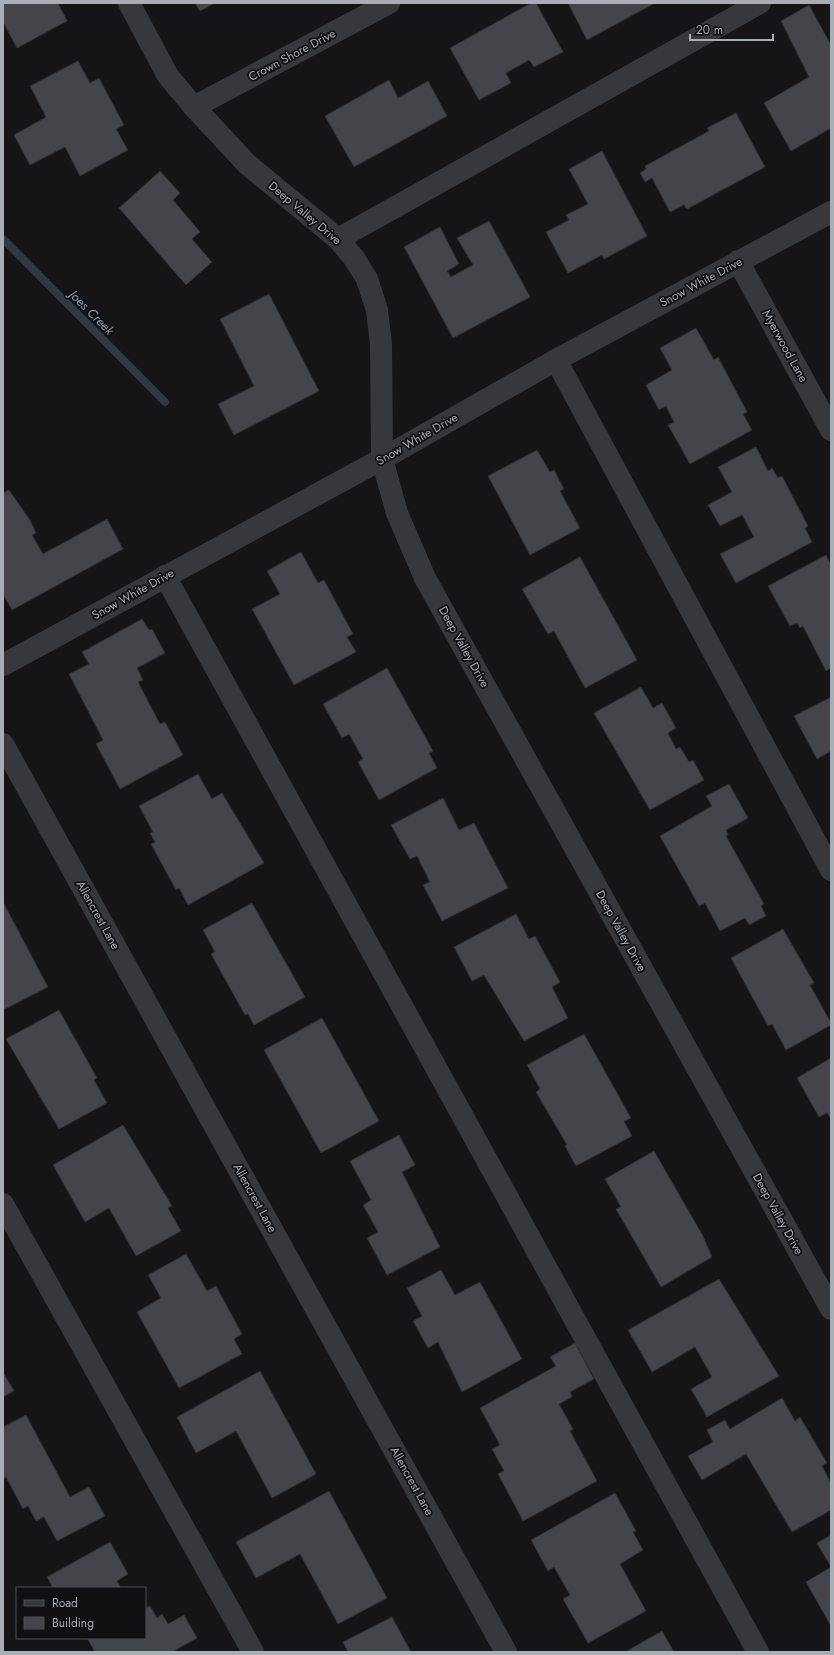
<svg xmlns="http://www.w3.org/2000/svg" width="834" height="1655" viewBox="0 0 834 1655" font-family="Jost,sans-serif">
	<style>
		.lines { fill: none; stroke-linecap: round; stroke-linejoin: round }
		.stream { stroke: #2f393f; stroke-width: 8 }
		.building { fill: #44454a; stroke: #2f3033 }
		.minor { stroke: #36383b; stroke-width: 22 }
		.labels { text-anchor: middle; stroke-width: 3.5; stroke-linejoin: round; paint-order: stroke }
		.street-label { font-size: 12px; fill: #a8aeb6; stroke: #101012 }
		.water-label { font-size: 13px; font-style: italic; fill: #829eae; stroke: #101012 }
	</style>
	<rect width="100%" height="100%" fill="#151517"/>
	<g class="lines">
		<polyline class="stream" points="3,239 165,402"/>
	</g>
	<g class="building">
		<polygon points="3,3 58,3 67,21 17,48 3,22"/>
		<polygon points="195,3 215,3 200,11"/>
		<polygon points="531,3 536,3 563,52 534,67 529,60 506,73 511,83 479,100 450,48"/>
		<polygon points="568,3 655,3 587,40"/>
		<polygon points="809,5 831,45 831,128 791,151 764,103 809,77 781,21"/>
		<polygon points="78,61 90,83 99,78 124,125 116,129 128,150 80,176 65,147 30,165 14,135 46,117 30,86"/>
		<polygon points="389,80 398,98 428,81 447,116 354,167 325,116"/>
		<polygon points="736,113 765,167 687,209 684,205 670,212 652,178 645,182 640,173 646,169 645,166 709,131 707,128"/>
		<polygon points="602,151 647,236 604,259 602,255 568,273 546,232 569,220 566,215 588,204 569,169"/>
		<polygon points="160,171 180,193 173,200 200,232 192,239 212,262 186,285 119,208"/>
		<polygon points="489,221 530,297 453,338 404,247 440,227 459,264 447,271 451,277 473,265 457,238"/>
		<polygon points="269,294 319,391 234,435 218,404 254,386 220,319"/>
		<polygon points="696,328 714,360 718,357 747,412 743,414 752,430 690,464 668,425 674,422 666,406 659,410 646,385 672,370 660,348"/>
		<polygon points="756,447 768,471 772,468 778,478 782,476 808,526 805,528 812,542 736,583 720,554 754,537 742,515 720,526 708,505 732,492 718,467"/>
		<polygon points="537,450 550,472 554,470 564,489 560,491 580,528 530,555 488,476"/>
		<polygon points="9,490 30,520 36,533 32,535 43,554 107,519 123,549 12,610 3,594 3,493"/>
		<polygon points="301,552 318,583 324,580 353,634 347,637 356,652 294,685 252,609 280,594 267,571"/>
		<polygon points="826,555 831,565 831,668 826,671 803,626 800,628 797,623 790,626 768,586"/>
		<polygon points="580,557 637,660 585,688 554,631 548,634 522,589"/>
		<polygon points="142,619 149,630 152,629 165,653 137,668 143,680 138,682 160,724 165,722 183,755 120,789 96,744 103,740 69,674 89,664 82,652"/>
		<polygon points="387,668 433,751 429,753 437,768 379,800 358,762 363,759 349,734 342,738 323,704"/>
		<polygon points="641,687 653,708 662,703 676,728 668,733 676,749 680,747 689,762 693,760 704,780 650,810 594,713"/>
		<polygon points="831,697 831,751 817,759 794,716"/>
		<polygon points="198,774 212,799 222,793 264,863 188,905 179,888 176,890 151,844 155,842 150,833 153,832 139,806"/>
		<polygon points="729,784 748,818 726,830 728,835 726,836 764,904 761,906 766,916 749,925 745,918 720,931 705,903 699,906 660,836 712,806 706,796"/>
		<polygon points="443,798 459,830 474,823 508,888 442,921 423,885 430,882 417,856 410,859 391,825"/>
		<polygon points="3,902 48,987 3,1010"/>
		<polygon points="252,903 305,997 254,1025 248,1014 245,1015 211,954 215,952 203,930"/>
		<polygon points="516,914 529,939 535,936 560,982 552,987 568,1018 524,1041 484,975 472,981 454,947"/>
		<polygon points="783,929 814,983 810,985 831,1023 831,1025 786,1050 772,1024 768,1026 731,958"/>
		<polygon points="59,1010 97,1078 94,1080 107,1103 59,1129 6,1039"/>
		<polygon points="322,1018 379,1121 321,1153 264,1050"/>
		<polygon points="584,1034 631,1118 624,1121 632,1136 576,1166 565,1146 567,1145 536,1092 540,1089 527,1065"/>
		<polygon points="831,1058 831,1119 827,1113 819,1117 797,1078"/>
		<polygon points="123,1125 172,1206 168,1208 181,1231 136,1256 109,1208 85,1222 53,1165"/>
		<polygon points="399,1135 415,1165 402,1172 440,1247 387,1275 367,1238 378,1232 363,1205 371,1200 350,1161"/>
		<polygon points="654,1151 703,1236 712,1257 661,1287 616,1209 621,1207 605,1179"/>
		<polygon points="186,1254 207,1291 216,1286 242,1334 234,1339 242,1354 179,1388 137,1312 161,1298 148,1275"/>
		<polygon points="441,1270 455,1295 480,1282 522,1359 462,1392 438,1342 428,1348 413,1321 422,1316 407,1288"/>
		<polygon points="719,1279 779,1376 707,1417 691,1389 712,1377 695,1347 652,1372 628,1330"/>
		<polygon points="575,1343 594,1379 570,1392 572,1397 559,1404 573,1429 570,1431 597,1481 523,1521 498,1474 504,1471 492,1449 500,1445 480,1408 556,1366 550,1357"/>
		<polygon points="260,1371 316,1474 272,1498 236,1431 196,1453 177,1417"/>
		<polygon points="3,1372 14,1391 3,1397"/>
		<polygon points="782,1398 795,1421 800,1417 827,1463 822,1466 831,1483 831,1510 792,1532 746,1454 702,1480 688,1456 713,1442 707,1430 725,1420 730,1429"/>
		<polygon points="26,1415 70,1497 89,1487 105,1516 57,1541 44,1517 36,1521 28,1506 23,1509 6,1477 3,1479 3,1427"/>
		<polygon points="329,1491 387,1598 338,1624 300,1554 256,1578 236,1542"/>
		<polygon points="615,1493 636,1531 633,1532 643,1550 620,1564 646,1611 588,1643 563,1599 570,1595 554,1567 548,1571 531,1540"/>
		<polygon points="831,1535 831,1567 817,1543"/>
		<polygon points="110,1542 128,1574 117,1581 121,1588 53,1588 47,1577"/>
		<polygon points="831,1567 831,1626 806,1582"/>
		<polygon points="150,1606 157,1618 162,1614 168,1624 184,1615 197,1638 172,1652 95,1652 87,1638 145,1638 145,1608"/>
		<polygon points="392,1617 411,1652 348,1652 343,1642"/>
		<polygon points="662,1631 674,1652 625,1652"/>
	</g>
	<g class="lines">
		<g class="minor">
			<polyline points="129,3 168,76 194,107 247,164 338,239 354,258 367,279 377,310 381,344 382,459 397,513 425,578 831,1309"/>
			<polyline points="194,107 389,3"/>
			<polyline points="338,239 760,3"/>
			<polyline points="738,261 831,430"/>
			<polyline points="556,360 831,870"/>
			<polyline points="165,576 758,1652"/>
			<polyline points="3,665 382,459 556,360 831,212"/>
			<polyline points="3,744 506,1652"/>
			<polyline points="3,1204 253,1652"/>
		</g>
	</g>
	<g class="labels">
		<g class="street-label">
			<text transform="translate(292 55) rotate(-28)" y="4">Crown Shore Drive</text>
			<text transform="translate(305 213) rotate(40)" y="4">Deep Valley Drive</text>
			<text transform="translate(701 282) rotate(-28)" y="4">Snow White Drive</text>
			<text transform="translate(785 346) rotate(61)" y="4">Myerwood Lane</text>
			<text transform="translate(417 439) rotate(-30)" y="4">Snow White Drive</text>
			<text transform="translate(133 594) rotate(-29)" y="4">Snow White Drive</text>
			<text transform="translate(464 647) rotate(61)" y="4">Deep Valley Drive</text>
			<text transform="translate(98 915) rotate(61)" y="4">Allencrest Lane</text>
			<text transform="translate(621 931) rotate(61)" y="4">Deep Valley Drive</text>
			<text transform="translate(255 1198) rotate(61)" y="4">Allencrest Lane</text>
			<text transform="translate(778 1214) rotate(61)" y="4">Deep Valley Drive</text>
			<text transform="translate(412 1481) rotate(61)" y="4">Allencrest Lane</text>
		</g>
		<g class="water-label">
			<text transform="translate(92 312) rotate(45)" y="5">Joes Creek</text>
		</g>
	</g>
	<rect width="834" height="1655" fill="none" stroke="#a8aeb6" stroke-width="8"/>
	<rect x="16" y="1587" width="130" height="52" fill="#101012" stroke="#4d4f54"/>
	<rect x="24" y="1600" width="20" height="6" fill="#36383b" stroke="#4d4f54"/>
	<text x="52" y="1607" font-size="12" fill="#a8aeb6">Road</text>
	<rect x="24" y="1617" width="20" height="12" fill="#44454a" stroke="#4d4f54"/>
	<text x="52" y="1627" font-size="12" fill="#a8aeb6">Building</text>
	<path d="M690 34v6h83v-6" fill="none" stroke="#a8aeb6" stroke-width="2"/>
	<text x="696" y="34" font-size="12" fill="#a8aeb6" stroke="#101012" stroke-width="3" paint-order="stroke">20 m</text>
</svg>
